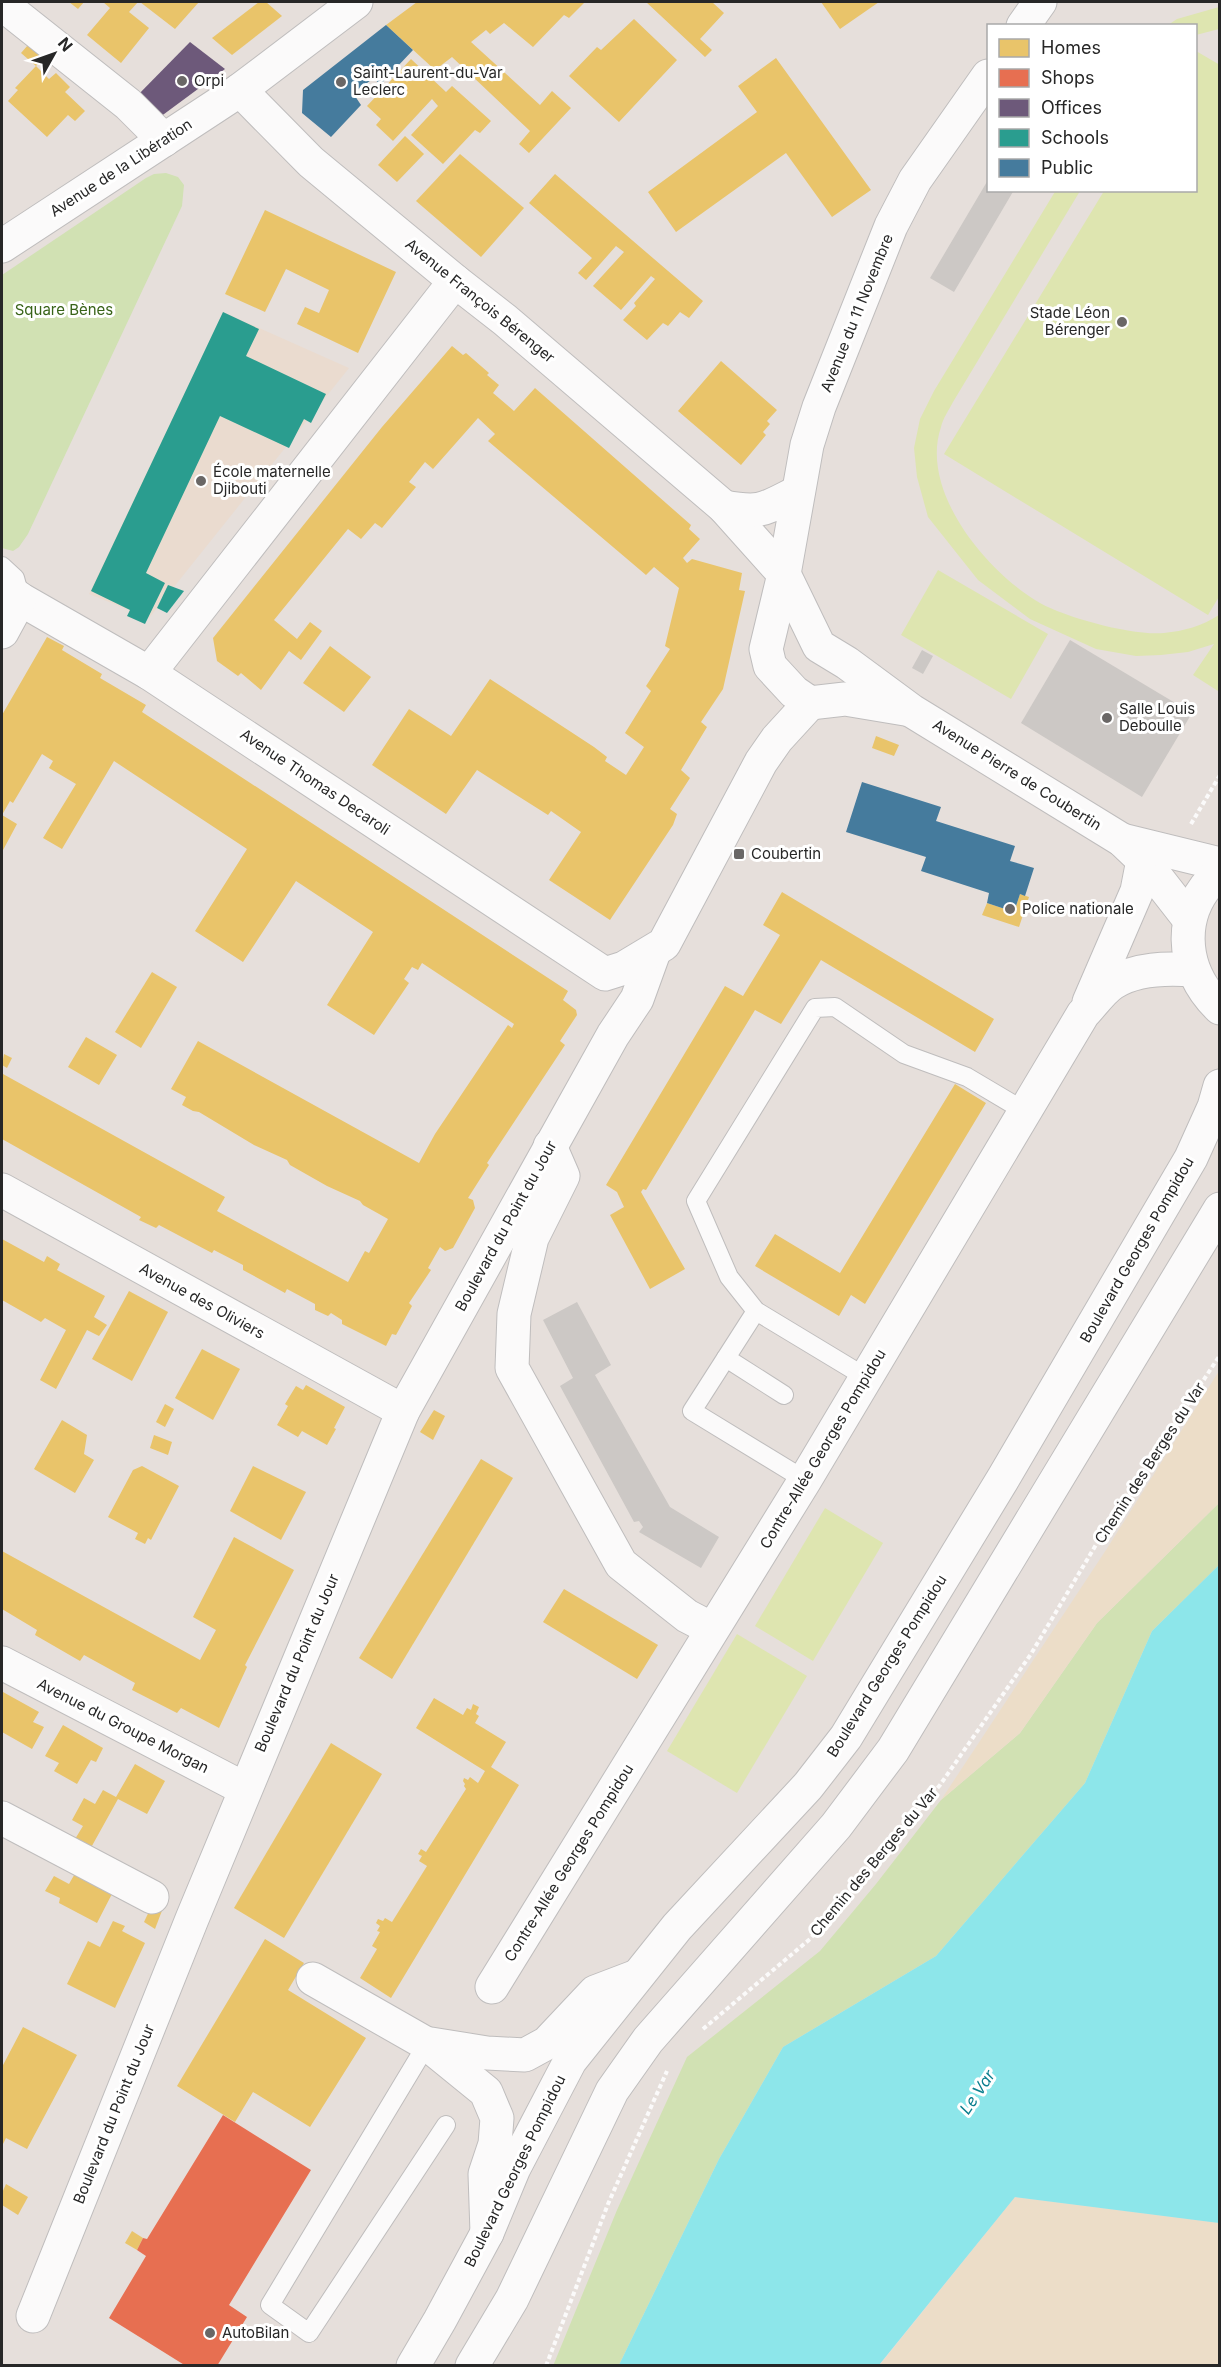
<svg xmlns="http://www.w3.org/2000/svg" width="1221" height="2367" viewBox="0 0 1221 2367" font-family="Inter,sans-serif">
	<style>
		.education { fill: #eadbcf }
		.green { fill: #d1e1b3 }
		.sand { fill: #ecddc8 }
		.pitch { fill: #dee5b0 }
		.water { fill: #8de6ea }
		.homes { fill: #e9c46a }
		.shops { fill: #e76f51 }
		.offices { fill: #6d597a }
		.schools { fill: #2a9d8f }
		.public { fill: #457b9d }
		.building { fill: #ccc8c5 }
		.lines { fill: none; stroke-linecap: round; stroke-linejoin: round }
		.lane-casing { stroke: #bfbdbd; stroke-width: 20 }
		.street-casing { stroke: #bfbdbd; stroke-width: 35 }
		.secondary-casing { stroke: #bfbdbd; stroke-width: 35 }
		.path { stroke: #fbfafa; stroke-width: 4; stroke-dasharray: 4.5 3; stroke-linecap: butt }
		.lane { stroke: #fbfafa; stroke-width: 18 }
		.street { stroke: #fbfafa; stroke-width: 33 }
		.secondary { stroke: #fbfafa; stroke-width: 33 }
		.poi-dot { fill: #6a6766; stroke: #fff; stroke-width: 2 }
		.labels { text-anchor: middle; stroke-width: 6; stroke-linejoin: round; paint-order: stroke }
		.poi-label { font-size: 15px; fill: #272727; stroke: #fff; text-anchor: start }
		.street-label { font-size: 15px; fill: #272727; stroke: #fff }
		.park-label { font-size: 15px; fill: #386318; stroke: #fff }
		.water-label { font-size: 16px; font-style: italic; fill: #0b7f8f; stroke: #fff }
	</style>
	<rect width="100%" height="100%" fill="#e6dfdb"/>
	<polygon class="education" points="223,312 349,368 149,618 89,594"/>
	<g class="green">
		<polygon points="166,173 178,177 184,185 182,206 28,534 19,547 13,551 2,548 2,275 146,178 154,174"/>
		<polygon points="1219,1503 1219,1565 1152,1631 1085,1783 936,1956 783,2047 719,2159 619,2365 553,2366 617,2210 687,2057 820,1951 876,1884 941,1800 1020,1733 1097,1623"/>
	</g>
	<g class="sand">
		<polygon points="1219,1371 1219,1503 1097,1623 1020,1733 941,1800 1106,1550"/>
		<polygon points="1015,2197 1219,2223 1219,2365 879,2366"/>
	</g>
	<g class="pitch">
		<polygon points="1219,7 1219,29 1196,35 1196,26 1168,25 1177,19"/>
		<polygon points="1196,51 1220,65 1220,595 1208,615 944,454 1104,191 1196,190"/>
		<path d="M 1056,190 L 1080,191 L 953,402 C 949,410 943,418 941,427 C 919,492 988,573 1040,603 C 1067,618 1133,636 1164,633 C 1184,631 1202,626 1219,615 L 1220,687 L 1218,691 L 1193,675 L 1214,644 L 1188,652 L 1161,655 L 1136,656 L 1096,649 L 1030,619 L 978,580 L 928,517 L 917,477 L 914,448 L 920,419 L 934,391 Z"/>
		<polygon points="938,570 1048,634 1011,699 901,635"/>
		<polygon points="825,1508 883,1543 813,1661 755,1626"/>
		<polygon points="737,1634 807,1676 737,1793 667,1751"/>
	</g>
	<polygon class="water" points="1219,1565 1219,2223 1015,2197 879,2365 619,2365 719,2159 783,2047 936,1956 1085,1783 1152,1631"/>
	<g class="homes">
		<polygon points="69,2 84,2 78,9"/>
		<polygon points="103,2 138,2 129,12 149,28 121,63 87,35 110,8"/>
		<polygon points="140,2 199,2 175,29"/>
		<polygon points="259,2 266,2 282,16 232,55 212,38"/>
		<polygon points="417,2 585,2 569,18 564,15 533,47 504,23 490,34 486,30 471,42 540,105 552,91 571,108 529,153 519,144 530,131 452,57 435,70 386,25"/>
		<polygon points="646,2 712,2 724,13 700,39 712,50 705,57"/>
		<polygon points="821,2 879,2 840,29"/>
		<polygon points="634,19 677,60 619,122 569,76 597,47 601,50"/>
		<polygon points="35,37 50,51 36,66 21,53"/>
		<polygon points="776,58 871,190 832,217 786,153 676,232 648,192 757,112 738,86"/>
		<polygon points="411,59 446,92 452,86 491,121 480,133 475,130 443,164 411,135 438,106 432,99 393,141 376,125 381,119 367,106"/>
		<polygon points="36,66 49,79 56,73 70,87 65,92 85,111 75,121 68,115 47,137 8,101 18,90 15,88"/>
		<polygon points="405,136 424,154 397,182 378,165"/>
		<polygon points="460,154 524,208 481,257 416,201"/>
		<polygon points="555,174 703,301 689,318 680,312 668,326 663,323 647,340 623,320 636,306 634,303 655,279 651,276 621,310 593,286 624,252 616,246 586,280 578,273 592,258 529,203"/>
		<polygon points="265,210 396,272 358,353 297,324 305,307 319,313 329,290 286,269 265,312 225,294"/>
		<polygon points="452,346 463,355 466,353 489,373 487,375 499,385 493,393 514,411 535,388 691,525 689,529 700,539 683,558 687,563 692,559 742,573 739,590 745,591 723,689 701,722 707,727 681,770 690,778 670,809 677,814 673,825 610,920 549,880 581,832 551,811 548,815 477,770 446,814 372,765 409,709 451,736 490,679 594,747 607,757 605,761 626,775 644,747 625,733 651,691 646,686 670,649 665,646 679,588 654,567 646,575 488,441 495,434 478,418 433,469 425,462 409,482 416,487 382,528 375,523 361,539 348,529 274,620 297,639 310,622 322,631 301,660 289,651 261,690 241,673 238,676 217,661 213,638 382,427"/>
		<polygon points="721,361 777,410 767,421 770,424 763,432 766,435 741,465 678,411"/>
		<polygon points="47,637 64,646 62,650 102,674 100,678 146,705 142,712 568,991 563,1000 576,1010 577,1015 560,1041 565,1045 487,1163 489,1165 468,1198 473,1200 475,1208 453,1248 445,1251 440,1247 428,1268 431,1270 409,1303 412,1306 396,1335 392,1334 386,1346 342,1324 342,1320 331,1313 328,1316 315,1310 315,1304 287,1289 285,1293 243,1270 243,1265 214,1250 212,1253 159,1225 156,1228 139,1220 141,1217 2,1139 3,1074 225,1197 217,1211 348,1282 365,1251 369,1253 388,1219 363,1205 360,1201 327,1186 290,1165 287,1160 254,1145 199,1112 193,1111 182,1105 186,1097 171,1089 198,1041 419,1163 435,1134 508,1025 512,1028 514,1024 422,963 418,970 412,967 404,979 409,983 374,1035 327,1005 373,932 296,881 243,962 195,931 247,849 114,761 62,849 43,838 76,784 49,768 53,761 42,754 13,803 10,801 2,815 17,824 2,852 2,715"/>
		<polygon points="330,646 371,677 344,712 303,683"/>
		<polygon points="876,736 899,745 894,756 872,748"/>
		<polygon points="782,892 994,1019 975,1052 821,960 781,1024 755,1010 646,1190 643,1189 641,1192 685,1269 650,1289 610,1215 624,1207 617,1192 606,1185 725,986 743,996 780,935 763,925"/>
		<polygon points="1020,894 1029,897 1019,927 982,915 987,903 1014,912"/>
		<polygon points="152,972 177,987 141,1048 115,1032"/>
		<polygon points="86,1037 117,1055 99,1085 68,1067"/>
		<polygon points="4,1054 12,1058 7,1068 2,1065"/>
		<polygon points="955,1084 986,1103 865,1304 851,1295 839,1316 755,1266 775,1234 840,1273"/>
		<polygon points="2,1239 44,1262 47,1256 60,1264 57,1270 105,1296 94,1317 107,1325 99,1336 87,1330 56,1389 40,1380 66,1330 45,1318 41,1322 2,1300"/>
		<polygon points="129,1291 168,1312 132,1381 92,1359"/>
		<polygon points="202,1349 240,1369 213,1420 175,1398"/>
		<polygon points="306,1385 345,1407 334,1428 336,1429 327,1445 302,1431 298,1437 277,1425 288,1406 285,1404 296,1386 303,1390"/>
		<polygon points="165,1404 174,1409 165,1427 156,1422"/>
		<polygon points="434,1410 445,1416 433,1440 420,1432"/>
		<polygon points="62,1420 87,1435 84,1454 94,1460 75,1493 34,1469"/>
		<polygon points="154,1435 172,1442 168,1455 150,1448"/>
		<polygon points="481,1459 513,1478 392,1679 359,1658"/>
		<polygon points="142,1466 179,1486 151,1540 148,1538 145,1544 135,1539 138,1533 108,1517 133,1470"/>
		<polygon points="253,1466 306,1492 281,1540 230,1511"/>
		<polygon points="234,1537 294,1570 245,1665 247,1667 219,1728 181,1708 177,1713 132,1690 135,1683 84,1655 80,1661 35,1635 37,1630 2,1609 2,1551 200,1660 216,1630 193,1617"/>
		<polygon points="564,1589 658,1645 637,1679 543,1622"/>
		<polygon points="3,1692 39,1712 33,1722 44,1727 32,1749 2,1732"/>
		<polygon points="434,1698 463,1715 467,1708 471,1710 473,1704 479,1707 476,1714 479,1716 475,1723 506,1742 491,1767 519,1785 391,1998 360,1978 377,1949 372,1946 380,1932 377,1931 380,1926 376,1923 378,1919 383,1921 385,1918 392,1922 427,1866 419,1861 422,1856 418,1854 421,1849 426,1852 466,1789 464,1786 465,1784 463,1781 464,1778 468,1780 470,1777 478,1783 485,1771 416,1728"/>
		<polygon points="63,1725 103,1748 96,1762 91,1760 77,1784 54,1771 59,1763 45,1756"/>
		<polygon points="331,1743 382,1774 284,1938 234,1908"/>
		<polygon points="135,1764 165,1781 147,1814 118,1799 88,1853 72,1844 83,1826 72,1820 84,1798 95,1804 103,1790 116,1797"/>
		<polygon points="77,1870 114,1890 97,1923 59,1903 60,1898 45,1891 54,1876 69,1884"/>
		<polygon points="153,1903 163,1908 155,1929 144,1922"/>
		<polygon points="113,1921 125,1926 122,1931 145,1943 115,2008 67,1984 88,1941 100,1947"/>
		<polygon points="265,1939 304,1963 288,1990 366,2038 310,2127 253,2092 235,2122 177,2086"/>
		<polygon points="23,2027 77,2055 27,2149 6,2138 2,2146 2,2067"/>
		<polygon points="6,2184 28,2197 18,2215 2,2205 2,2193"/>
		<polygon points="132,2231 143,2238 137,2250 125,2243"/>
	</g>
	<polygon class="shops" points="223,2115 311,2170 229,2305 247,2317 217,2366 186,2366 109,2318 146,2256 137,2250 143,2238 147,2239"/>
	<polygon class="offices" points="190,42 225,69 156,120 133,100"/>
	<g class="schools">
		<polygon points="223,312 259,329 246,356 326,394 311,423 304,419 289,448 220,416 146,573 165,583 145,624 127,616 130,610 91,591"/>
		<polygon points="168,585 184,591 167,613 157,608"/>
	</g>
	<g class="public">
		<polygon points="386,25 413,50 380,85 374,78 353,93 361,105 331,137 302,113 303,90"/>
		<polygon points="862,782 941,807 936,821 1015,846 1010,861 1034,868 1025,896 1020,894 1014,912 987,903 989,893 921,871 926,857 846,832"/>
	</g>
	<g class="building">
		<polygon points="988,180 988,190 1014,190 954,292 930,278"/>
		<polygon points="1070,640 1192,713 1142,797 1021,723"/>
		<polygon points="922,650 933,656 923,674 912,668"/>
		<polygon points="577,1302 611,1365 595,1375 670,1507 719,1537 701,1568 639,1532 643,1527 639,1521 634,1522 560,1386 573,1378 543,1320"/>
	</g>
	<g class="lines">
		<g class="lane-casing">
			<g id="lane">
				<polyline points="2,566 15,578 18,589"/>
				<polyline points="756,1311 692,1411 805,1480"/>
				<polyline points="726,1358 784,1395"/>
				<polyline points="867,1378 756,1311 729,1277 696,1201 815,1008 835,1007 904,1054 967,1077 1026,1112"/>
				<polyline points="427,2044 270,2305 309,2333 446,2125"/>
			</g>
		</g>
		<g class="street-casing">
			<g id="street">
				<polyline points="2,4 128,104 164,140"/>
				<polyline points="149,673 455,281"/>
				<polyline points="1089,1002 1137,891 1143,860"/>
				<polyline points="550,1146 563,1176 532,1238 514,1314 512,1368 621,1564 687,1616 712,1629"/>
				<polyline points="2,1190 403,1411"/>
				<polyline points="2,1663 245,1789"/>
				<polyline points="2,1818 152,1897"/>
				<polyline points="313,1979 427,2044 486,2092 497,2118 495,2144 485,2174 487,2233"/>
				<path d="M 492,1987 L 805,1480 L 1083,1014 C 1092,1005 1102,990 1113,983 C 1136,968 1167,968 1193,970"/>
				<polyline points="431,2044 487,2053 525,2055 547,2043 595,1992 637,1976"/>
				<polyline points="33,2316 192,1919 403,1411 613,1035 637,999 654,952"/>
			</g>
		</g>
		<g class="secondary-casing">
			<g id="secondary">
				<polyline points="1023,26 1040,2"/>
				<polyline points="240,90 311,162 455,281 505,320 724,507 784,574 819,646 847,663 912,711 1122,840 1143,860 1189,919"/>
				<polyline points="2,246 240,90 356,2"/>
				<path d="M 724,507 C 762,514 764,509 798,492"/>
				<polyline points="2,586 20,599 149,673 605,974 624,968 664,944 761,762 777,739 810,703"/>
				<polyline points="2,632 20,599"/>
				<polyline points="905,709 845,699 810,703 794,692 770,666 766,649 784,574 807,445 819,407 891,226 915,180 988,76"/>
				<polyline points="1122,840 1220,864"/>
				<path d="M 1220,872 C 1176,910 1179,969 1220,1008"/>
				<polyline points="413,2366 440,2320 487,2233 514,2168 570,2061 677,1927 808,1786 846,1737 1004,1477 1191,1158 1214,1107 1220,1086"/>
				<polyline points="472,2366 512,2299 612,2091 648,2040 836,1826 893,1750 1220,1209"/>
			</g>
		</g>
		<g class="path">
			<polyline points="1191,824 1220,775"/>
			<polyline points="703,2029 810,1939 940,1785 1031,1654 1103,1533 1220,1355"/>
			<polyline points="546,2366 608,2204 667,2071"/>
		</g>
		<use href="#lane" class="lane"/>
		<use href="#street" class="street"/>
		<use href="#secondary" class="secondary"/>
	</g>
	<g class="poi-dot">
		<circle cx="182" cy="81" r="6"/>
		<circle cx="341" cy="82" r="6"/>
		<circle cx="1122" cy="322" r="6"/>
		<circle cx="201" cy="481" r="6"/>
		<circle cx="1107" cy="718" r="6"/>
		<rect x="733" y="848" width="12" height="12" rx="3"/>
		<circle cx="1010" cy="909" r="6"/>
		<circle cx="210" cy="2333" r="6"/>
	</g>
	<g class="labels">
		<g class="poi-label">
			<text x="353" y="78">Saint-Laurent-du-Var<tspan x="353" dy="17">Leclerc</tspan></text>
			<text x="194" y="86">Orpi</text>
			<text x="1110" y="318" text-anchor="end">Stade Léon<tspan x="1110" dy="17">Bérenger</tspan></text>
			<text x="213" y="477">École maternelle<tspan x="213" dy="17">Djibouti</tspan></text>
			<text x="1119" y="714">Salle Louis<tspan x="1119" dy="17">Deboulle</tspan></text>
			<text x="751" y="859">Coubertin</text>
			<text x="1022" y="914">Police nationale</text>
			<text x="222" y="2338">AutoBilan</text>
		</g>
		<g class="street-label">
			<text transform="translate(121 168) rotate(-33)" y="5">Avenue de la Libération</text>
			<text transform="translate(480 301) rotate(39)" y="5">Avenue François Bérenger</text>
			<text transform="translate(857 313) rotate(-68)" y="5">Avenue du 11 Novembre</text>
			<text transform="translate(1017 775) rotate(32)" y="5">Avenue Pierre de Coubertin</text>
			<text transform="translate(315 782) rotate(34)" y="5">Avenue Thomas Decaroli</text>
			<text transform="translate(506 1226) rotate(-61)" y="5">Boulevard du Point du Jour</text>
			<text transform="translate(1137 1250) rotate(-60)" y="5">Boulevard Georges Pompidou</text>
			<text transform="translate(202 1301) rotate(29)" y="5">Avenue des Oliviers</text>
			<text transform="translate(823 1449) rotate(-59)" y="5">Contre-Allée Georges Pompidou</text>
			<text transform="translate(1150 1463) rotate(-57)" y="5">Chemin des Berges du Var</text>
			<text transform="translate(297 1663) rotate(-67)" y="5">Boulevard du Point du Jour</text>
			<text transform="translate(887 1666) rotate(-58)" y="5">Boulevard Georges Pompidou</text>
			<text transform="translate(123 1726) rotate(27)" y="5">Avenue du Groupe Morgan</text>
			<text transform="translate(874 1862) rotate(-50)" y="5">Chemin des Berges du Var</text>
			<text transform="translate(569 1863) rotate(-58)" y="5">Contre-Allée Georges Pompidou</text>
			<text transform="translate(114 2114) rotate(-68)" y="5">Boulevard du Point du Jour</text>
			<text transform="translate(515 2171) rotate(-64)" y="5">Boulevard Georges Pompidou</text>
		</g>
		<g class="park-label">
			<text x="64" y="315">Square Bènes</text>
		</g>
		<g class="water-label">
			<text transform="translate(977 2092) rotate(-56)" y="6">Le Var</text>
		</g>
	</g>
	<rect width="1221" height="2367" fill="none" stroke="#272727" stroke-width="6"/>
	<rect x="987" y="24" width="210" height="168" fill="#ffffff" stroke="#a9a9a9" stroke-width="1.5"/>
	<rect x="999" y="39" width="30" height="18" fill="#e9c46a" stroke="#a9a9a9" stroke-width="1.5"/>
	<text x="1041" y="54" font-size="18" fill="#272727">Homes</text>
	<rect x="999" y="69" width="30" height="18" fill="#e76f51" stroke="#a9a9a9" stroke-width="1.5"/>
	<text x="1041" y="84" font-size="18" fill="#272727">Shops</text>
	<rect x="999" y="99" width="30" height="18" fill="#6d597a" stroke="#a9a9a9" stroke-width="1.5"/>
	<text x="1041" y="114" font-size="18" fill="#272727">Offices</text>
	<rect x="999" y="129" width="30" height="18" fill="#2a9d8f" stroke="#a9a9a9" stroke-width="1.5"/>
	<text x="1041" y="144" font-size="18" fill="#272727">Schools</text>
	<rect x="999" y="159" width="30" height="18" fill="#457b9d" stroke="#a9a9a9" stroke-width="1.5"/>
	<text x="1041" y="174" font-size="18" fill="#272727">Public</text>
	<g transform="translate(54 54) rotate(50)" stroke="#ffffff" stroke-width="4.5" paint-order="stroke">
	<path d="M0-4.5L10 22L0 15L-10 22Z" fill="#272727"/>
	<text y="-9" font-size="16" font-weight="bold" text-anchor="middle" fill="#272727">N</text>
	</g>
</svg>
